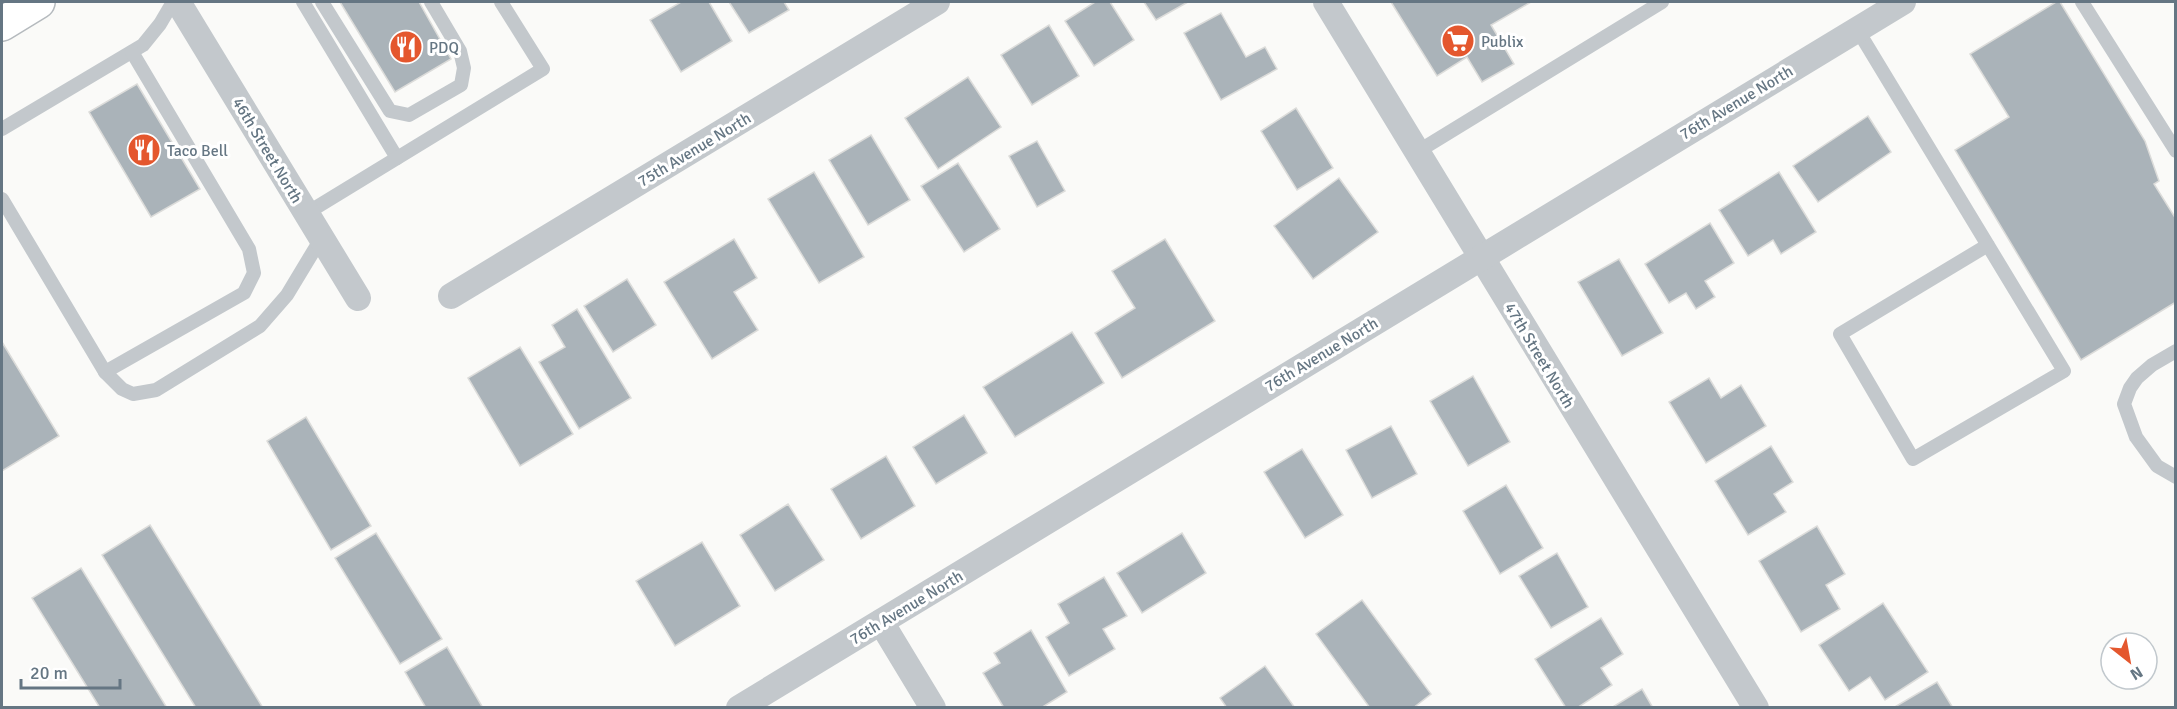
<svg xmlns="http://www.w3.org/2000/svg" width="2177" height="709" viewBox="0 0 2177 709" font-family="Signika,sans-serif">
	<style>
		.building { fill: #aab3b9; stroke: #dcdcda; stroke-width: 1.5 }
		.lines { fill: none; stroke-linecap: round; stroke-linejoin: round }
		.primary-casing { stroke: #b5babe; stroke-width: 36 }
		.lane { stroke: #c3c8cc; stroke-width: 14 }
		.street { stroke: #c3c8cc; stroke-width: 26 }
		.primary { stroke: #fff; stroke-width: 33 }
		.labels { text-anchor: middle; stroke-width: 6; stroke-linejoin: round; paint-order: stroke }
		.poi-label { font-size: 16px; fill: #657683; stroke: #fff; text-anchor: start }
		.street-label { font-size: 16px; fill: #657683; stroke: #fff }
	</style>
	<rect width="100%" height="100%" fill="#fafaf8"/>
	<g class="building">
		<polygon points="340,2 419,2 451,59 395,92"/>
		<polygon points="681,2 709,2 732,41 681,72 650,20"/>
		<polygon points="729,2 784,2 789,10 749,33"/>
		<polygon points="1095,2 1110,2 1134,40 1094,66 1065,21"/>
		<polygon points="1144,2 1188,2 1156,20"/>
		<polygon points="1391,2 1531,2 1491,25 1514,64 1482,82 1467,57 1437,76"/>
		<polygon points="2056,2 2060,2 2145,141 2159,181 2154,184 2176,219 2176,302 2081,360 1955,150 2009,117 1970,54"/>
		<polygon points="1221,13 1246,57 1265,47 1277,69 1221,100 1184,33"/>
		<polygon points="1049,25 1079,76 1032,105 1001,55"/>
		<polygon points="968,77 1001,127 938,169 905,118"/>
		<polygon points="137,84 200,189 151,217 89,112"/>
		<polygon points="1296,108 1333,168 1297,190 1261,131"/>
		<polygon points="1868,116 1891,152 1818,202 1793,166"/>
		<polygon points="871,135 910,200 868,225 829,160"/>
		<polygon points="1037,141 1065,191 1037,207 1009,156"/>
		<polygon points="958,163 1000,229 964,252 921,186"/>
		<polygon points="814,172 864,257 819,283 768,199"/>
		<polygon points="1779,172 1816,232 1781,254 1773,240 1748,256 1719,210"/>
		<polygon points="1339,178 1378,232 1313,279 1274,226"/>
		<polygon points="1710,223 1734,263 1705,281 1715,297 1696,309 1686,293 1669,303 1645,264"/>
		<polygon points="734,239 757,278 734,292 758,330 712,359 664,282"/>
		<polygon points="1165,239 1215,321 1122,378 1095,333 1135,308 1112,271"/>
		<polygon points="1619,259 1663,333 1622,356 1578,282"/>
		<polygon points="627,279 656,325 613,352 584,306"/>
		<polygon points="577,309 631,398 579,429 539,362 565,347 552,325"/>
		<polygon points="1072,332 1104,383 1015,437 983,387"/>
		<polygon points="2,342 59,436 2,471"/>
		<polygon points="520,347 573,434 520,466 468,378"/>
		<polygon points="1473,376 1510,442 1468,466 1430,401"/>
		<polygon points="1709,378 1721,398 1741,385 1766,426 1706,463 1669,402"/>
		<polygon points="964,415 987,453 936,484 913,447"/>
		<polygon points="306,417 371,526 331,550 267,441"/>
		<polygon points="1391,426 1417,474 1372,498 1346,450"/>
		<polygon points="1771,446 1793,482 1774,494 1786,512 1748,535 1715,481"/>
		<polygon points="1302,449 1343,515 1305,538 1264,472"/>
		<polygon points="886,456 915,506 861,539 831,489"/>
		<polygon points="1506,485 1543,548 1500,574 1463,511"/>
		<polygon points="788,504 824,560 775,591 740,535"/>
		<polygon points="150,525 263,708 196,708 102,555"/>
		<polygon points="1817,526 1845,574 1826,585 1840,609 1801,632 1759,561"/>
		<polygon points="376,533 442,639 400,664 335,558"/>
		<polygon points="1182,533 1206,573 1142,613 1117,573"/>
		<polygon points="702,542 740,606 675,646 636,581"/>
		<polygon points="1557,553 1588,607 1551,628 1519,576"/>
		<polygon points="81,568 167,708 100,708 32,598"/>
		<polygon points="1104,577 1127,616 1103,629 1115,649 1069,676 1046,637 1069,623 1058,604"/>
		<polygon points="1362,600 1431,694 1413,708 1370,708 1316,634"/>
		<polygon points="1883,603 1928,672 1885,700 1870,677 1849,691 1819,645"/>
		<polygon points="1601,618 1623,654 1601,668 1612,685 1577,708 1566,708 1535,659"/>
		<polygon points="1031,630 1067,692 1041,708 1004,708 983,673 1000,663 994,653"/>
		<polygon points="447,647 483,708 426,708 405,672"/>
		<polygon points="1265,666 1295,708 1227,708 1220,698"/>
		<polygon points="1937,682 1953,708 1893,708"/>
		<polygon points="1642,689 1653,708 1611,708"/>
	</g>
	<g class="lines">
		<g class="primary-casing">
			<polyline id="primary" points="2,24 38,2"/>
		</g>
		<g class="lane">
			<polyline points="303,2 397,158"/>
			<polyline points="322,2 390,111 409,115 461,85 464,68 460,51 431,2"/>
			<polyline points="2082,2 2176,151"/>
			<polyline points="1857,29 2064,371 1913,459 1840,334 1988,245"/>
			<polyline points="2,129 143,45 160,24 173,2"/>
			<polyline points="1417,152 1662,2"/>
			<polyline points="2,199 105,372 122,389 133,394 156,390 260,326 287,295 322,237"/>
			<polyline points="307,213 543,69 501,2"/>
			<polyline points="2176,351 2152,365 2137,378 2130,388 2124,404 2136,437 2157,466 2176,477"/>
			<polyline points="105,372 244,293 254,273 249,249 132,52"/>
		</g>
		<g class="street">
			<polyline points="178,2 358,298"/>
			<polyline points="1326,2 1756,708"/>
			<polyline points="451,296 937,2"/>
			<polyline points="881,622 933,708"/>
			<polyline points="739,708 1903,2"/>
		</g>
		<use href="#primary" class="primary"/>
	</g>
	<defs>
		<g id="supermarket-disc" transform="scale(1.725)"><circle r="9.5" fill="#e4572e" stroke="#fff"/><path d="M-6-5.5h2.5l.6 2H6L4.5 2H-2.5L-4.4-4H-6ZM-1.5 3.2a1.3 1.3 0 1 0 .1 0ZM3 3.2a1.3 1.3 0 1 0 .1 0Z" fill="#fff"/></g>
		<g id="restaurant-disc" transform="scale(1.725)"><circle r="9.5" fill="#e4572e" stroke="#fff"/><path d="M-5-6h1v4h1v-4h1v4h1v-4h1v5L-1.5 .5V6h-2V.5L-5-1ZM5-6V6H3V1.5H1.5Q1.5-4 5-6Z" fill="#fff"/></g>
	</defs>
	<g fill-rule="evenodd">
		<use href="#supermarket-disc" x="1458" y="41"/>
		<use href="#restaurant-disc" x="406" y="47"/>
		<use href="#restaurant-disc" x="144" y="150"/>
	</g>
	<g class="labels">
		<g class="poi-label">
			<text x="1481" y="47">Publix</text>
			<text x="429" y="53">PDQ</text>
			<text x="167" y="156">Taco Bell</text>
		</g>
		<g class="street-label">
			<text transform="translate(1736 102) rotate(-31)" y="6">76th Avenue North</text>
			<text transform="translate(694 149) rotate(-31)" y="6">75th Avenue North</text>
			<text transform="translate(268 150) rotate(59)" y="6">46th Street North</text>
			<text transform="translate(1321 354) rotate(-31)" y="6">76th Avenue North</text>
			<text transform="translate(1540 355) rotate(59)" y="6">47th Street North</text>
			<text transform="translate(906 607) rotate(-31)" y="6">76th Avenue North</text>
		</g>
	</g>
	<rect width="2177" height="709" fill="none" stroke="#657683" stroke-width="6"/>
	<g transform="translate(2129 661) rotate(149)"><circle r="28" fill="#ffffff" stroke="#c1c8cd" stroke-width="1.5"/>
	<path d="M0-4.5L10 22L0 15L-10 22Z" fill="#e4572e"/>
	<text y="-9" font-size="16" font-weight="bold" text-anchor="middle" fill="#657683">N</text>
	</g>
	<path d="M21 679v9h99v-9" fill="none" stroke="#657683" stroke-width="3"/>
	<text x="30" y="679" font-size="18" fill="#657683" stroke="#ffffff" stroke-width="4.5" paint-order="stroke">20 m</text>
</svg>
